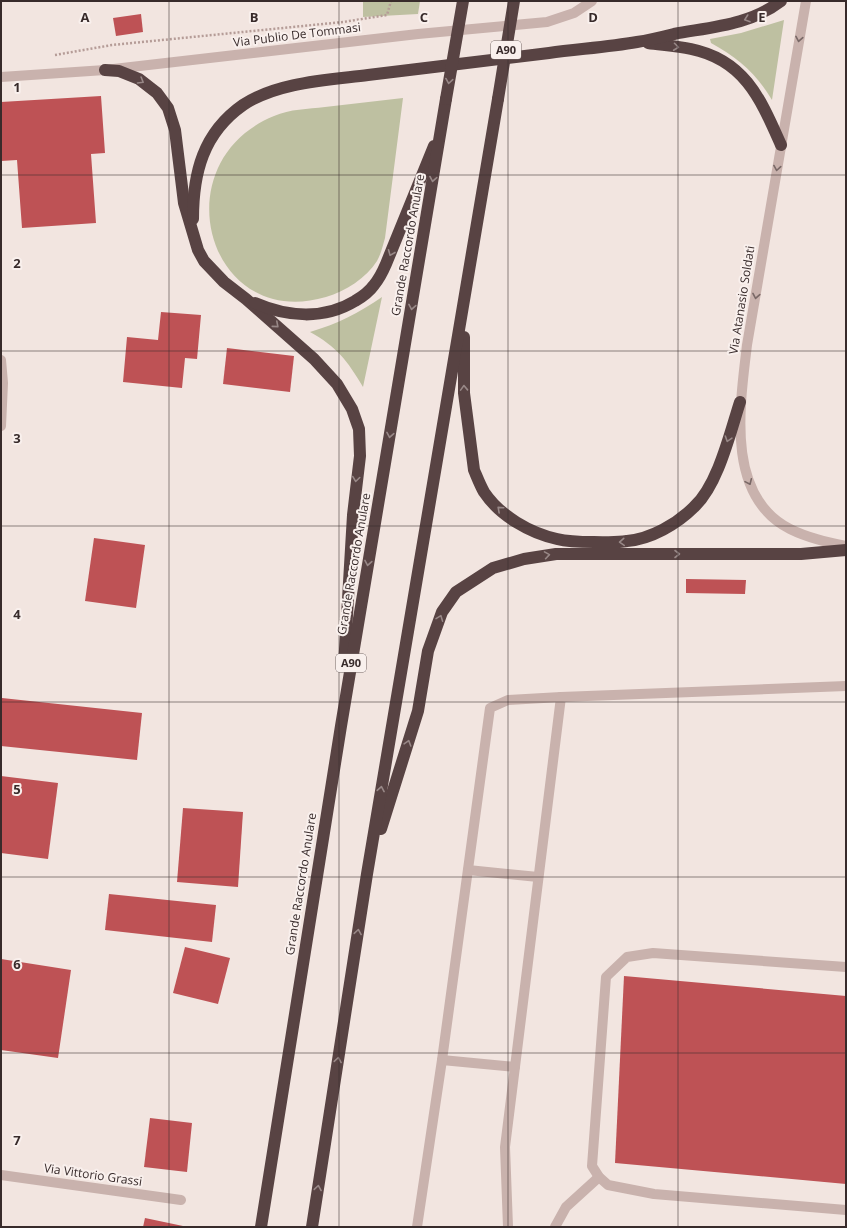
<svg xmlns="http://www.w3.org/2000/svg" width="847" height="1228" viewBox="0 0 847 1228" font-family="'Open Sans',sans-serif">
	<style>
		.green { fill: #bec0a1 }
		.building { fill: #be5255 }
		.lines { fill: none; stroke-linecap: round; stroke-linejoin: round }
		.path { stroke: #b59c97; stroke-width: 2.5; stroke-dasharray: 2 2; stroke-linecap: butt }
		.service { stroke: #c9b2ad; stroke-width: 10 }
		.minor { stroke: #c9b2ad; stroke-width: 10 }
		.tertiary { stroke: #c9b2ad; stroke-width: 10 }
		.motorway { stroke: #584343; stroke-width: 12 }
		.motorway-bridge { stroke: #584343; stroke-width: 12 }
		.oneway { stroke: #988887 }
		.oneway2 { stroke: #796866 }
		.grid { fill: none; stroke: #382b2b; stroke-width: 1; stroke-opacity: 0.55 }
		.labels { text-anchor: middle; stroke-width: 4; stroke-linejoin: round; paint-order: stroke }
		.shield { fill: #f9f0ed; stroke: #726665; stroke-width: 1 }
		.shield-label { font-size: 11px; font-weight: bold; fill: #382b2b }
		.street-label { font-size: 12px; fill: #382b2b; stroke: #f9f0ed }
		.grid-label { font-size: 13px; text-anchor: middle; font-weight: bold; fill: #382b2b; stroke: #f9f0ed; stroke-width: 4; stroke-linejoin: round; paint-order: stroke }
	</style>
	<rect width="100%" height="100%" fill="#f2e5e0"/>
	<g class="green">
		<polygon points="363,1 420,1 418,14 363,17"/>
		<path d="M 784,20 L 772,100 C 756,73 738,58 711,43 L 710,39 L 741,33 Z"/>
		<path d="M 403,98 L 385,238 C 383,245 381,254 377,261 C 366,278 346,291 326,297 C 207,332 161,162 274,116 C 290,109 308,109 325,107 C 351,104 377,101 403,98 Z"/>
		<path d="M 382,297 L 363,387 C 347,360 337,347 310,332 C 337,324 359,313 382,297 Z"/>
	</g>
	<g class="building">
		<polygon points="141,14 143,32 116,36 113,18"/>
		<polygon points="101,96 105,153 91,154 96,223 22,228 17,160 1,161 1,102"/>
		<polygon points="161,312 201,315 197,359 185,358 182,388 123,382 127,337 158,340"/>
		<polygon points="227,348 294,356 290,392 223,384"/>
		<polygon points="94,538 145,545 136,608 85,601"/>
		<polygon points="686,579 746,580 745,594 686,593"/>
		<polygon points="2,698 142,713 137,760 1,746"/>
		<polygon points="1,776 58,783 48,859 1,853"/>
		<polygon points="183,808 243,812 238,887 177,882"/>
		<polygon points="109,894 216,905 212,942 105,930"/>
		<polygon points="185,947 230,958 218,1004 173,993"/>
		<polygon points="1,959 71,970 58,1058 1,1050"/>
		<polygon points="624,976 846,996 846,1184 615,1163"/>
		<polygon points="150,1118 192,1123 187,1172 144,1167"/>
		<polygon points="145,1218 183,1226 183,1227 143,1227"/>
	</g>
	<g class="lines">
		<polyline class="path" points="55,55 112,45 343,22 387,15 391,1"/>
		<g class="service">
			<polyline points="468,870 538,877"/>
			<polyline points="846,967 653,953 627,957 606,977 592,1166 599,1177 608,1185 654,1194 846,1210"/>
			<polyline points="442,1060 515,1067"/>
			<polyline points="417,1227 442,1060 490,708 508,700 561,697"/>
			<polyline points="508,1227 505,1147 561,697 846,686"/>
			<polyline points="555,1227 566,1207 599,1177"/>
		</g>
		<polyline class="minor" points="1,1175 181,1200"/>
		<g class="tertiary">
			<path d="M 806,1 L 747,345 C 740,405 725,496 790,529 C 808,538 827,542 846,546"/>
			<polyline points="1,77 105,70 418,34 547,22 574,13 592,1"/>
			<polyline points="1,360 3,383 1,426"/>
		</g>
		<g class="motorway">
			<path d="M 648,43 C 662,45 677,46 691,49 C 745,60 761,100 781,145"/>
			<polyline points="105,70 119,71 139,79 157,93 168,108 175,130 184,203 198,250 204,261 224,282 246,299 314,359 337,384 352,409 359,429 360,456 353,515 344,666"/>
			<path d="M 193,219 C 193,173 203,133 243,105 C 277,82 328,80 368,75 C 428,68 489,60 549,53 C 578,49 608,47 637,42 C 650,40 662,37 674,34 C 711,27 750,25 781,1"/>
			<path d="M 255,303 C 287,317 324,320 355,301 C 362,297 369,292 374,285 C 379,279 383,271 386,264 L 434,146"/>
			<path d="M 464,337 L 464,393 L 474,470 C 477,477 480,485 484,492 C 500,516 530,533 557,539 C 569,542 582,542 594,542 C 605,542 616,543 627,541 C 651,539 677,524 694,507 C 718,485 730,433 740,402"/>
			<polyline points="381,829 418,711 428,651 442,612 456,592 493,568 524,559 556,554 801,554 846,550"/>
			<polyline points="261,1227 341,726 446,99"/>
			<polyline points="312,1227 367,874 498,99"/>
		</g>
		<g class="motorway-bridge">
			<polyline points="446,99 463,1"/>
			<polyline points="498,99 514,1"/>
		</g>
	</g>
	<defs><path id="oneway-chevron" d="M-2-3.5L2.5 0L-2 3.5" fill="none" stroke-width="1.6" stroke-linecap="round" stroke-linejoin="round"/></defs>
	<g class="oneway">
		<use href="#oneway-chevron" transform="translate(747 19) rotate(161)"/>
		<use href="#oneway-chevron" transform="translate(676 47) rotate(7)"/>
		<use href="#oneway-chevron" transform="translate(141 81) rotate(31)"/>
		<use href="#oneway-chevron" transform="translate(449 81) rotate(99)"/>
		<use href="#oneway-chevron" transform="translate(433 179) rotate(100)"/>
		<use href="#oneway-chevron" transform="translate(391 253) rotate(112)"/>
		<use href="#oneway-chevron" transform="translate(412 307) rotate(100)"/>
		<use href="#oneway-chevron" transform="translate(276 325) rotate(41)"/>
		<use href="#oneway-chevron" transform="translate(464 388) rotate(-92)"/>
		<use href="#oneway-chevron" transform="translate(390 435) rotate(100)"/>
		<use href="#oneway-chevron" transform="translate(728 439) rotate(108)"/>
		<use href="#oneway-chevron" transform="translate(356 479) rotate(98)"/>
		<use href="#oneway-chevron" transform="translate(500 509) rotate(-138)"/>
		<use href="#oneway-chevron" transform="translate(622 542) rotate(176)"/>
		<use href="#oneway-chevron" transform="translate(677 554)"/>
		<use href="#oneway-chevron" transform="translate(547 555) rotate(-9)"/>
		<use href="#oneway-chevron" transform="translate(368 563) rotate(100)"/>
		<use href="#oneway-chevron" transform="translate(440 618) rotate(-69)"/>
		<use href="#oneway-chevron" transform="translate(408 743) rotate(-73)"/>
		<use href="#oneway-chevron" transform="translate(381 789) rotate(-80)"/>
		<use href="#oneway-chevron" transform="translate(358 932) rotate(-81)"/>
		<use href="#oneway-chevron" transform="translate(338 1060) rotate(-81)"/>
		<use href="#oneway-chevron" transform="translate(318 1188) rotate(-81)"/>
	</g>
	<g class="oneway2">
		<use href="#oneway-chevron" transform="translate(799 39) rotate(100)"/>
		<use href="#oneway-chevron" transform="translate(777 168) rotate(99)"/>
		<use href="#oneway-chevron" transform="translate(756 296) rotate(100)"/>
		<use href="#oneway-chevron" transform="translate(749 482) rotate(66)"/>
	</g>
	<path class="grid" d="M 169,1 L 169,1227M 339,1 L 339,1227M 508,1 L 508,1227M 678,1 L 678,1227M 1,175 L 846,175M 1,351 L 846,351M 1,526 L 846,526M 1,702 L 846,702M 1,877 L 846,877M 1,1053 L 846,1053"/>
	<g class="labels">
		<g class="shield">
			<rect x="491" y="41" width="30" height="18" rx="3"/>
			<rect x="336" y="654" width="30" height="18" rx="3"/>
		</g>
		<g class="shield-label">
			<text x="506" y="54">A90</text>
			<text x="351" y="667">A90</text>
		</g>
		<g class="street-label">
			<text transform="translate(297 35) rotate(-7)" y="4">Via Publio De Tommasi</text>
			<text transform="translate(408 245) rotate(-80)" y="4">Grande Raccordo Anulare</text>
			<text transform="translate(742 300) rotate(-81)" y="4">Via Atanasio Soldati</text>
			<text transform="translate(354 564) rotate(-80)" y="4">Grande Raccordo Anulare</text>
			<text transform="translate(301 884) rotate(-81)" y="4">Grande Raccordo Anulare</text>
			<text transform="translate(93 1175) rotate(8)" y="4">Via Vittorio Grassi</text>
		</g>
	</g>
	<g class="grid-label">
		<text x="85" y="22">A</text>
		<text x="254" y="22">B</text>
		<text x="424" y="22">C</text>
		<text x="593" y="22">D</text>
		<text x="762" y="22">E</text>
		<text x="17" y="92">1</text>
		<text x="17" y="268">2</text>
		<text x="17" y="443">3</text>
		<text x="17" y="619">4</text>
		<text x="17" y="794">5</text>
		<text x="17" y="969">6</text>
		<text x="17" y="1145">7</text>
	</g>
	<rect width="847" height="1228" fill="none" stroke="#382b2b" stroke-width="4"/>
</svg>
